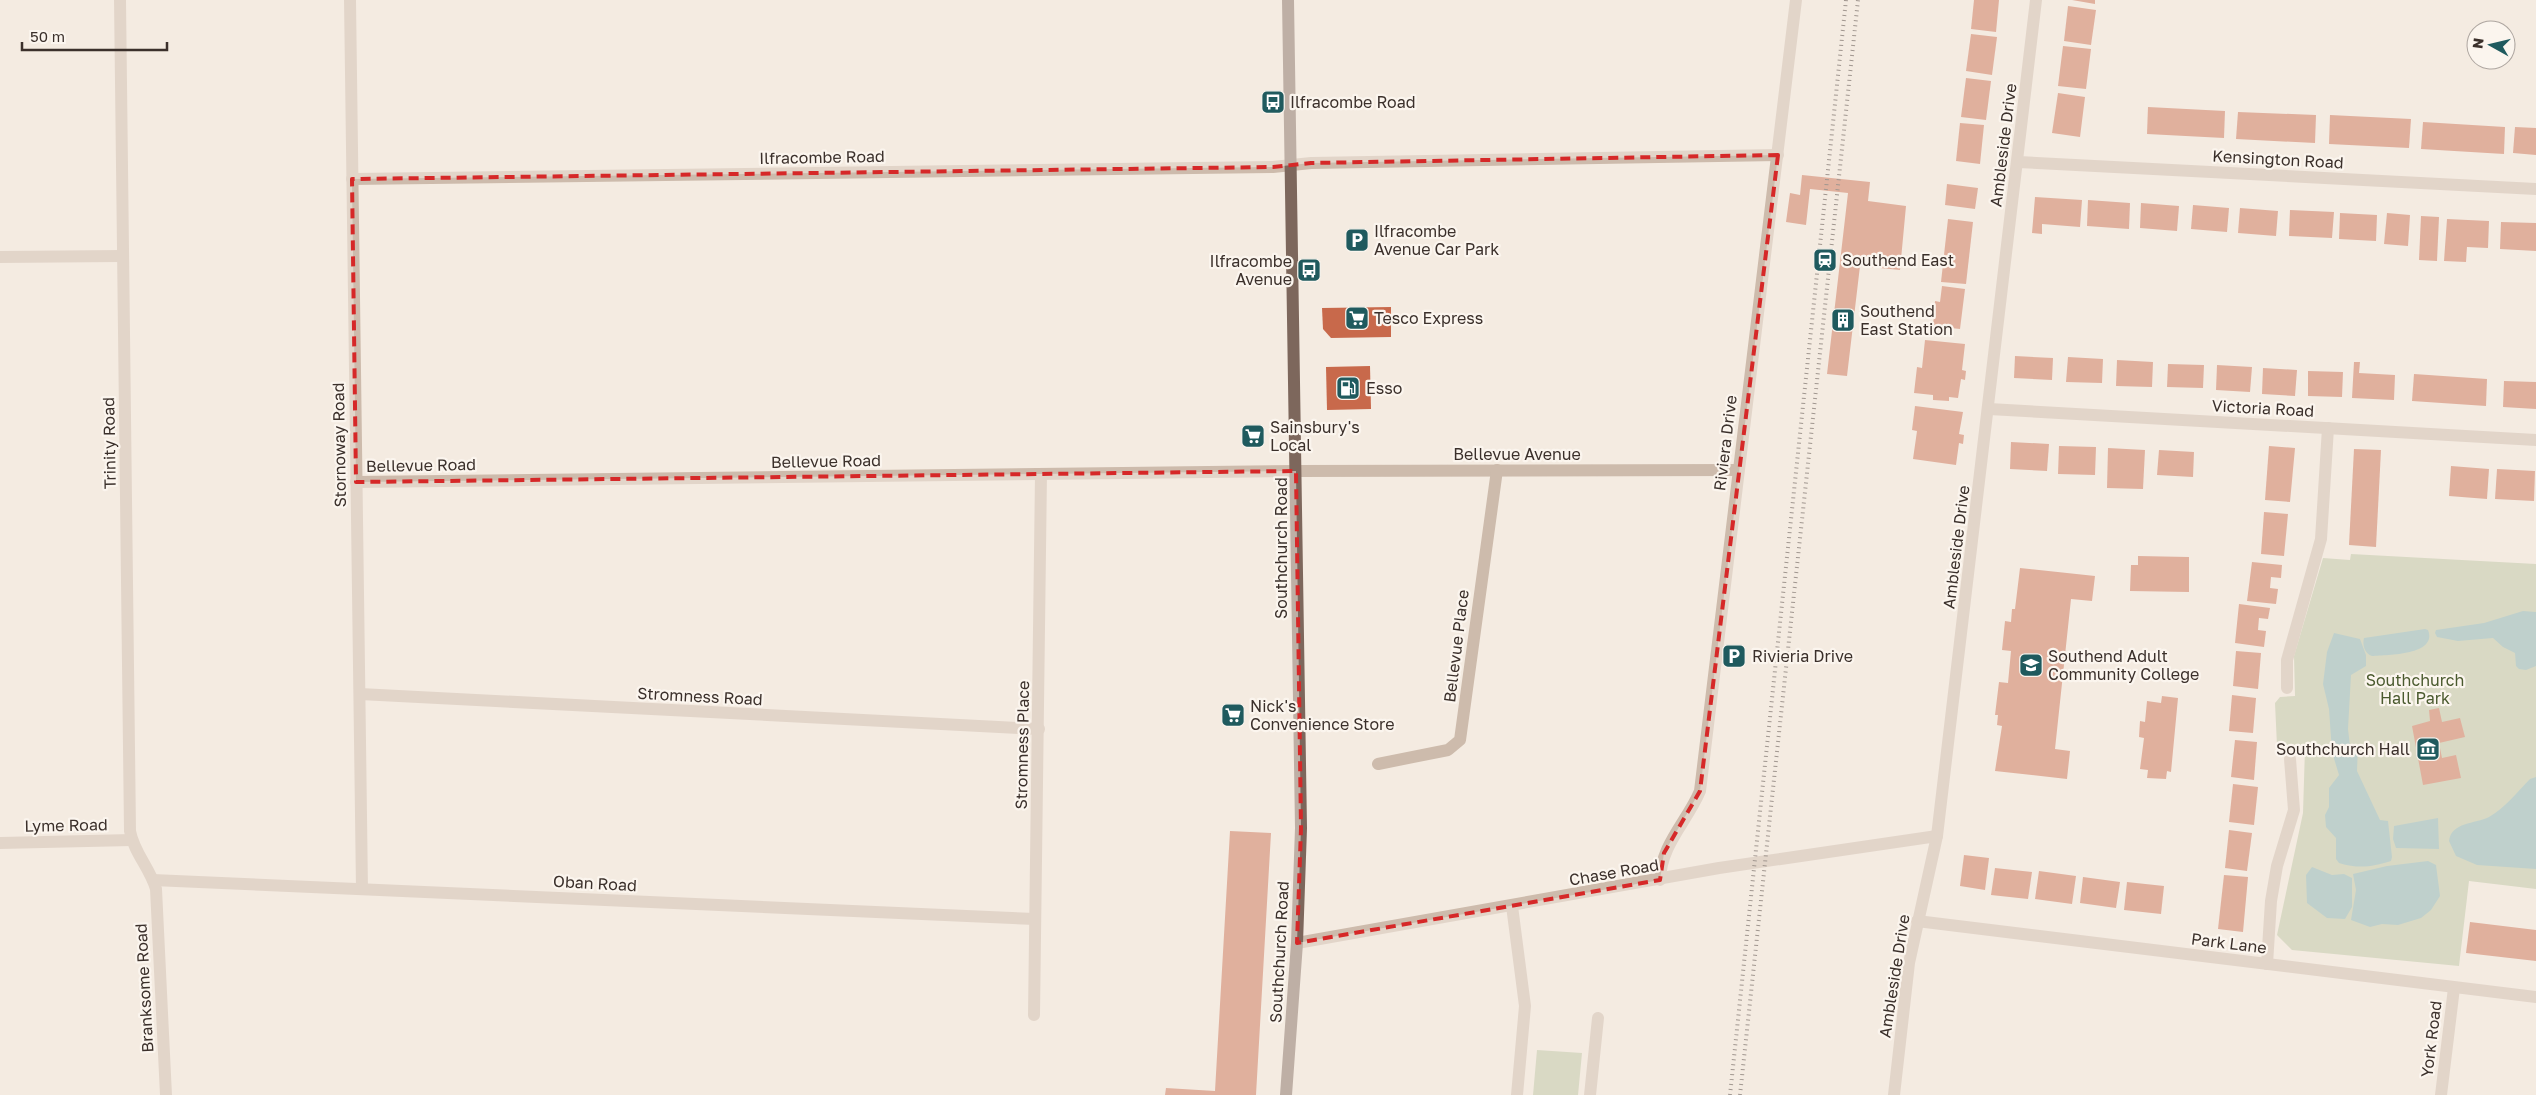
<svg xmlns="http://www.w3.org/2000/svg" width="2536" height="1095" viewBox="0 0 2536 1095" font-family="'Golos Text',sans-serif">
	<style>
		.green { fill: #b8c4a0 }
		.water { fill: #7fb0b2 }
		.building { fill: #c8694b }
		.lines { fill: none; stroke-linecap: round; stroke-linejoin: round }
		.minor { stroke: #cdbbac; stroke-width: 12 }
		.primary { stroke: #7d675c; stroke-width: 12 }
		.rail { stroke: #3b302b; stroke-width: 4; stroke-dasharray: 1 4; stroke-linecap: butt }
		.marked { fill: none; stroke: #d62828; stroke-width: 4; stroke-dasharray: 10 6; stroke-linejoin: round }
		.labels { text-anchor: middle; stroke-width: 4.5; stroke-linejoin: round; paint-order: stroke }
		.poi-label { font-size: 16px; fill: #3b302b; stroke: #fbf5ee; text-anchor: start }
		.street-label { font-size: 16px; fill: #3b302b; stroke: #fbf5ee }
		.park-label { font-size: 16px; fill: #4a5a2e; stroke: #fbf5ee }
	</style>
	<rect width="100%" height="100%" fill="#f4ebe1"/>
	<g class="green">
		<polygon points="2351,554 2536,564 2536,889 2469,881 2459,966 2292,950 2277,935 2303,813 2305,748 2277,746 2275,703 2280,697 2295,696 2294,656 2323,558 2350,560"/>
		<polygon points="1537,1050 1582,1053 1578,1095 1533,1095"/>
	</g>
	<g class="water">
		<polygon points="2523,611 2536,612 2536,666 2526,670 2519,669 2516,666 2515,653 2503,647 2493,638 2458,641 2437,637 2435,633 2436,630 2484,623"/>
		<path d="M 2425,629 L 2428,630 C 2438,655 2388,655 2372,656 C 2365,654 2362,645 2364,638 Z"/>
		<path d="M 2334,633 L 2360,639 L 2366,655 L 2366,666 L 2351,675 L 2348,729 L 2350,746 L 2358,746 L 2357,771 L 2380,820 L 2388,821 L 2392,857 L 2391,861 C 2372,867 2359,869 2339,863 L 2336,859 L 2336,838 L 2326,827 L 2325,815 L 2329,807 L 2329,788 L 2339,775 L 2332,752 L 2329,709 L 2323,684 L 2327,652 Z"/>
		<path d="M 2536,777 L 2536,869 L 2477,865 L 2456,856 L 2449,841 C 2451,822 2475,824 2489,817 C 2505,808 2518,791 2530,779 Z"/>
		<polygon points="2438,818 2439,849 2396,848 2393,839 2394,826"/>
		<polygon points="2428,861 2436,865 2440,896 2431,910 2421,918 2398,925 2382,924 2370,927 2351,920 2356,890 2353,874 2387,866"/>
		<polygon points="2312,867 2332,875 2344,874 2352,878 2352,907 2345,919 2327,918 2307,903 2306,875"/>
	</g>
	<g class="building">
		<polygon points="1974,0 1999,0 1996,32 1971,29"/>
		<polygon points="2072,0 2095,0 2095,4"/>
		<polygon points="2068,6 2096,10 2091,45 2064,41"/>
		<polygon points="1971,34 1997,37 1992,75 1966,71"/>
		<polygon points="2063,46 2091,49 2086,89 2058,86"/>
		<polygon points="1966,78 1991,81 1986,120 1961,117"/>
		<polygon points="2058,93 2085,97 2080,137 2052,133"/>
		<polygon points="2148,107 2225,111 2224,138 2147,134"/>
		<polygon points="2238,112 2316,115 2315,143 2236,139"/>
		<polygon points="2330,115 2411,119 2409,148 2329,144"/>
		<polygon points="2423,122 2505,127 2504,154 2421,149"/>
		<polygon points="1960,123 1984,125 1980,164 1956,161"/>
		<polygon points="2515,127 2536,128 2536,155 2513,153"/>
		<polygon points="1802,175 1870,182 1868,201 1906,206 1900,270 1860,266 1847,376 1827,374 1848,193 1810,189 1806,225 1786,222 1790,193 1800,195"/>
		<polygon points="1947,184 1978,188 1975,209 1945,205"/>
		<polygon points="2035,197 2082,200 2080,227 2042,224 2042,234 2032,233"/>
		<polygon points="2088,200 2130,203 2129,229 2087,226"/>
		<polygon points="2141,203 2179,206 2177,231 2140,228"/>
		<polygon points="2193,205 2229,208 2227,232 2191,229"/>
		<polygon points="2240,208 2278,211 2276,236 2238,233"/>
		<polygon points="2290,210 2334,212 2332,238 2289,236"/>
		<polygon points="2340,213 2377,215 2376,241 2339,239"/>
		<polygon points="2387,213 2410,215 2408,246 2384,244"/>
		<polygon points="2421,216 2439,217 2437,261 2419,260"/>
		<polygon points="1948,219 1973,222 1966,284 1941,282"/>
		<polygon points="2447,219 2489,221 2488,248 2467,247 2466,262 2444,261"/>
		<polygon points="2501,222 2536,223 2536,251 2500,249"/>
		<polygon points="1942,286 1965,289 1960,329 1933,326 1935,301 1940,302"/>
		<polygon points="1391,307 1391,337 1331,338 1323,329 1322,308"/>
		<polygon points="1925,340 1965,344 1962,370 1966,371 1965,380 1961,379 1958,398 1949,397 1949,401 1933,400 1933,395 1914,393 1917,367 1922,368"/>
		<polygon points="2015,356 2053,358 2052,380 2014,378"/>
		<polygon points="2068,357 2103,359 2102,383 2066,382"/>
		<polygon points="2117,360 2153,362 2152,387 2116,386"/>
		<polygon points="2354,362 2360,362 2359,373 2395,375 2394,400 2352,398"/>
		<polygon points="2168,364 2204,365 2203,388 2167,387"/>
		<polygon points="2217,365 2252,367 2250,392 2216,390"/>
		<polygon points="1370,366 1371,409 1327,410 1326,367"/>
		<polygon points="2263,368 2297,370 2295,396 2262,394"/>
		<polygon points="2308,371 2343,372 2342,397 2308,396"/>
		<polygon points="2414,374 2487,379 2486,406 2412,401"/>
		<polygon points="2504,381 2536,382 2536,409 2503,407"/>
		<polygon points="1915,406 1963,412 1959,434 1964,435 1963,444 1959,443 1956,465 1913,459 1917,431 1912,430"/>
		<polygon points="2011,442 2049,444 2047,471 2010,469"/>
		<polygon points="2059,446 2096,447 2095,475 2058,474"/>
		<polygon points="2269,446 2295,448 2290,502 2265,500"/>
		<polygon points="2108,448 2145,450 2143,489 2107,488"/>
		<polygon points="2354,449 2381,450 2376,547 2349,545"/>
		<polygon points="2159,450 2194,452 2193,477 2157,475"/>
		<polygon points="2451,466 2489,469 2487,499 2449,496"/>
		<polygon points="2497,469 2535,471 2534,501 2495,499"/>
		<polygon points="2264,512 2288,514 2284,556 2261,554"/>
		<polygon points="2138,556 2189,557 2189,592 2130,591 2131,565 2138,565"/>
		<polygon points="2252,562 2282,565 2281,578 2271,577 2270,588 2278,589 2276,604 2247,601"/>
		<polygon points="2020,568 2095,576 2092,601 2071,599 2055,749 2070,751 2067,779 1995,771 2002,726 1997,725 1998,715 1995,715 1999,682 2008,683 2011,651 2002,650 2005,621 2011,622 2012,609 2015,609"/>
		<polygon points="2239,604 2270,608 2268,619 2259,618 2258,630 2266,631 2264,647 2235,643"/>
		<polygon points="2236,651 2261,653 2258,689 2233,686"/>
		<polygon points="2232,695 2256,698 2253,733 2229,731"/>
		<polygon points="2162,696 2178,698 2171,772 2167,771 2166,779 2147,778 2148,770 2140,769 2144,738 2139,737 2140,721 2145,722 2147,701 2161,703"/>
		<polygon points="2439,708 2442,722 2460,718 2465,737 2439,743 2442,758 2456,755 2461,778 2423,785 2412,726 2430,721 2429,710"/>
		<polygon points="2235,740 2257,742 2254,780 2231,777"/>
		<polygon points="2233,784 2258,787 2254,825 2229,822"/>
		<polygon points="2229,830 2252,833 2247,871 2225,868"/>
		<polygon points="1230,831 1271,833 1256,1095 1165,1095 1166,1088 1215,1091"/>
		<polygon points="1964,855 1989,858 1985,890 1960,886"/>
		<polygon points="1995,868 2032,872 2028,899 1991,895"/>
		<polygon points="2039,871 2076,876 2072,904 2035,899"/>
		<polygon points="2224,875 2248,877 2243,932 2218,929"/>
		<polygon points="2083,877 2120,882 2116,908 2080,903"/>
		<polygon points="2127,882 2164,886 2161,914 2124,910"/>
		<polygon points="2470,922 2536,930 2536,961 2466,953"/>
	</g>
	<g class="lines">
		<g class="minor">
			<path d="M 120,0 L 130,831 C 134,853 150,868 156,889 L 166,1095"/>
			<polyline points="350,0 362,889"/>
			<polyline points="2018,162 2536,189"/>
			<polyline points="352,179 1273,167 1311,163 1778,155"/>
			<polyline points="0,257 122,256"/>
			<polyline points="1989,409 2536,440"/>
			<polyline points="356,482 1296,471 1737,470"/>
			<polyline points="2287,688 2287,660 2321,539 2328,428"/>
			<polyline points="360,694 1039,729"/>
			<polyline points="1378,764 1448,750 1460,740 1497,470"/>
			<polyline points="0,843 132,840"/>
			<polyline points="153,880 1035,919"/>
			<path d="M 1660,880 C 1661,844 1687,822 1700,791 L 1796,0"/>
			<polyline points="1512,906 1525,1006 1517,1095"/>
			<polyline points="1917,921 2536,997"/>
			<polyline points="1297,943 1719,868 1937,836"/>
			<polyline points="2267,964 2271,901 2277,866 2294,810 2290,759"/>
			<polyline points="1034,1015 1041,474"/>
			<polyline points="1590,1095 1598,1018"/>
			<polyline points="1894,1095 1909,963 1937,836 2036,0"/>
			<polyline points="2441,1095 2454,988"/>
		</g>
		<polyline class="primary" points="1286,1095 1297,943 1301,828 1288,0"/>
		<g class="rail">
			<polyline points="1730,1095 1846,0"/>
			<polyline points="1740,1095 1858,0"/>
		</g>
	</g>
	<path d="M0 0H2536V1095H0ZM 1778,155 L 1700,791 L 1664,853 L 1660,880 L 1297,943 L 1301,828 L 1296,471 L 356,482 L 352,179 L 1273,167 L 1311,163 Z" fill="#f4ebe1" fill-opacity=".55" fill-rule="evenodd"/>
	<path class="marked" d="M 1778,155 L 1700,791 L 1664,853 L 1660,880 L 1297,943 L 1301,828 L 1296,471 L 356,482 L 352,179 L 1273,167 L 1311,163 Z"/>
	<defs>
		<g id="bus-square" transform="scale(1.25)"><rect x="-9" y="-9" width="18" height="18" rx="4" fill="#1f5a5e" stroke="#fbf5ee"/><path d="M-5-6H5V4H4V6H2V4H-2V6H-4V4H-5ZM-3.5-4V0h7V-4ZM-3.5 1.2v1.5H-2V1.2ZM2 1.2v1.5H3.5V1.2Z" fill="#fff"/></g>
		<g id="parking-square" transform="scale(1.25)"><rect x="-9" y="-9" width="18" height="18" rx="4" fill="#1f5a5e" stroke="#fbf5ee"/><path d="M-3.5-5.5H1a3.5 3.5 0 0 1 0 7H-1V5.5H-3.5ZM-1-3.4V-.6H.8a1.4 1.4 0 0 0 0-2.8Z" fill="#fff"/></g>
		<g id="station-square" transform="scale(1.25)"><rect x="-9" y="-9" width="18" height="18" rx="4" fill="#1f5a5e" stroke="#fbf5ee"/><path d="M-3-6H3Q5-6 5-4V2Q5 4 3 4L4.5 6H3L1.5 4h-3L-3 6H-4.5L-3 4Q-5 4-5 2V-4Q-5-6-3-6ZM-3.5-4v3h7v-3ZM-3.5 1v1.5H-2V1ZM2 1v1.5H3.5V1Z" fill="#fff"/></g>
		<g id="supermarket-square" transform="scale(1.25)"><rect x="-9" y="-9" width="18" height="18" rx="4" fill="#1f5a5e" stroke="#fbf5ee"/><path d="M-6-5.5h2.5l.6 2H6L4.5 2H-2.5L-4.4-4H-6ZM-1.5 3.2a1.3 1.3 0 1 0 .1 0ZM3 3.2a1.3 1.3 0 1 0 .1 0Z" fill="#fff"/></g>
		<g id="building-square" transform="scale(1.25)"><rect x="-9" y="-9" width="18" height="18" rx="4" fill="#1f5a5e" stroke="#fbf5ee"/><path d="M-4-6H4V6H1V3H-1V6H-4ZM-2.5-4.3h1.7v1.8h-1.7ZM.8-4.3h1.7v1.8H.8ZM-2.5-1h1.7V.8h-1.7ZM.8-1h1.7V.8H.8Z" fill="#fff"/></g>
		<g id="fuel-square" transform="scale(1.25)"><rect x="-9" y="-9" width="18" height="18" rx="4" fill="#1f5a5e" stroke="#fbf5ee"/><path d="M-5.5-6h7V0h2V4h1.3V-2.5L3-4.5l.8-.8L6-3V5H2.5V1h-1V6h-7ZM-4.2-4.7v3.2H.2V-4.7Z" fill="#fff"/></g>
		<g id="university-square" transform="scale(1.25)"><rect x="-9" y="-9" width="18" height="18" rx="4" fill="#1f5a5e" stroke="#fbf5ee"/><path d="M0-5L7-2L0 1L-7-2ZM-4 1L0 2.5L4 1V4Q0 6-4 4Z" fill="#fff"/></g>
		<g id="museum-square" transform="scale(1.25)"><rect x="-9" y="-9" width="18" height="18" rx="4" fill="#1f5a5e" stroke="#fbf5ee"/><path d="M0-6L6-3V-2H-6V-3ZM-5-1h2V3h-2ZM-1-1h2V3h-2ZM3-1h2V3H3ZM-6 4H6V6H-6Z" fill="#fff"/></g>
	</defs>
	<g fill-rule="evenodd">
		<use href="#bus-square" x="1273" y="102"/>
		<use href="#parking-square" x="1357" y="240"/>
		<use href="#station-square" x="1825" y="260"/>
		<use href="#bus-square" x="1309" y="270"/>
		<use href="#supermarket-square" x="1357" y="318"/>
		<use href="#building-square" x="1843" y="320"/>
		<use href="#fuel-square" x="1348" y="388"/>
		<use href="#supermarket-square" x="1253" y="436"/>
		<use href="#parking-square" x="1734" y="656"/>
		<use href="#university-square" x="2031" y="665"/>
		<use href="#supermarket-square" x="1233" y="715"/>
		<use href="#museum-square" x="2428" y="749"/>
	</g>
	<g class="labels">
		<g class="poi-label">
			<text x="1290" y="108">Ilfracombe Road</text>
			<text x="1374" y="237">Ilfracombe<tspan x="1374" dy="18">Avenue Car Park</tspan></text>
			<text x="1842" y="266">Southend East</text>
			<text x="1292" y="267" text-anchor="end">Ilfracombe<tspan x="1292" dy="18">Avenue</tspan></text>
			<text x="1860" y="317">Southend<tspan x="1860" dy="18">East Station</tspan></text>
			<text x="1374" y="324">Tesco Express</text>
			<text x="1366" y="394">Esso</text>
			<text x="1270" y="433">Sainsbury's<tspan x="1270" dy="18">Local</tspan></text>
			<text x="1752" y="662">Rivieria Drive</text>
			<text x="2048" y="662">Southend Adult<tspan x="2048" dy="18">Community College</tspan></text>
			<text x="1250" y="712">Nick's<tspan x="1250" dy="18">Convenience Store</tspan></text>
			<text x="2410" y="755" text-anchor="end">Southchurch Hall</text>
		</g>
		<g class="street-label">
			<text transform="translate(2003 145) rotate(-83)" y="6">Ambleside Drive</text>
			<text transform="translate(822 157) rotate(-1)" y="6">Ilfracombe Road</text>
			<text transform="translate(2278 159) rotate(3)" y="6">Kensington Road</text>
			<text transform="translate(2263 408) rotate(3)" y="6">Victoria Road</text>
			<text transform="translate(109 443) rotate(-91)" y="6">Trinity Road</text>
			<text transform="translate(1725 443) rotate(-83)" y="6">Riviera Drive</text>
			<text transform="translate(339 445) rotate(-91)" y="6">Stornoway Road</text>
			<text x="1517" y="460">Bellevue Avenue</text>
			<text transform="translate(826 461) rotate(-1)" y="6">Bellevue Road</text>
			<text transform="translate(421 465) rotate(-1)" y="6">Bellevue Road</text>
			<text transform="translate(1956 547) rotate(-83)" y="6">Ambleside Drive</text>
			<text transform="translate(1281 548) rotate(-90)" y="6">Southchurch Road</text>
			<text transform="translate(1456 646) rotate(-83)" y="6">Bellevue Place</text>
			<text transform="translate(700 696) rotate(3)" y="6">Stromness Road</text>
			<text transform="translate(1022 745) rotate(-89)" y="6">Stromness Place</text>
			<text transform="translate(66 825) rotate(-1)" y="6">Lyme Road</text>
			<text transform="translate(1614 872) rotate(-10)" y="6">Chase Road</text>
			<text transform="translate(595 883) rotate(3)" y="6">Oban Road</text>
			<text transform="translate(2229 943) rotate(7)" y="6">Park Lane</text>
			<text transform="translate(1279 952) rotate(-87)" y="6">Southchurch Road</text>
			<text transform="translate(1894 976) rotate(-81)" y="6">Ambleside Drive</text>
			<text transform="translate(144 988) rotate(-93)" y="6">Branksome Road</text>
			<text transform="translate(2431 1039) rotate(-83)" y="6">York Road</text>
		</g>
		<g class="park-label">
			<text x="2415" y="686">Southchurch<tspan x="2415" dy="18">Hall Park</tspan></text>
		</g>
	</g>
	<g transform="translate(2491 45) rotate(278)"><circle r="24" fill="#fbf5ee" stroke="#aea6a0"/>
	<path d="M0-4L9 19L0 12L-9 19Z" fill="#1f5a5e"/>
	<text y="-8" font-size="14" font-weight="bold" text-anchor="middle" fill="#3b302b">N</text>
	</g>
	<path d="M22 42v8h145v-8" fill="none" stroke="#3b302b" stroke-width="2.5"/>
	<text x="30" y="42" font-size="15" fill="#3b302b" stroke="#fbf5ee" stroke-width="4" paint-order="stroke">50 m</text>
</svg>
